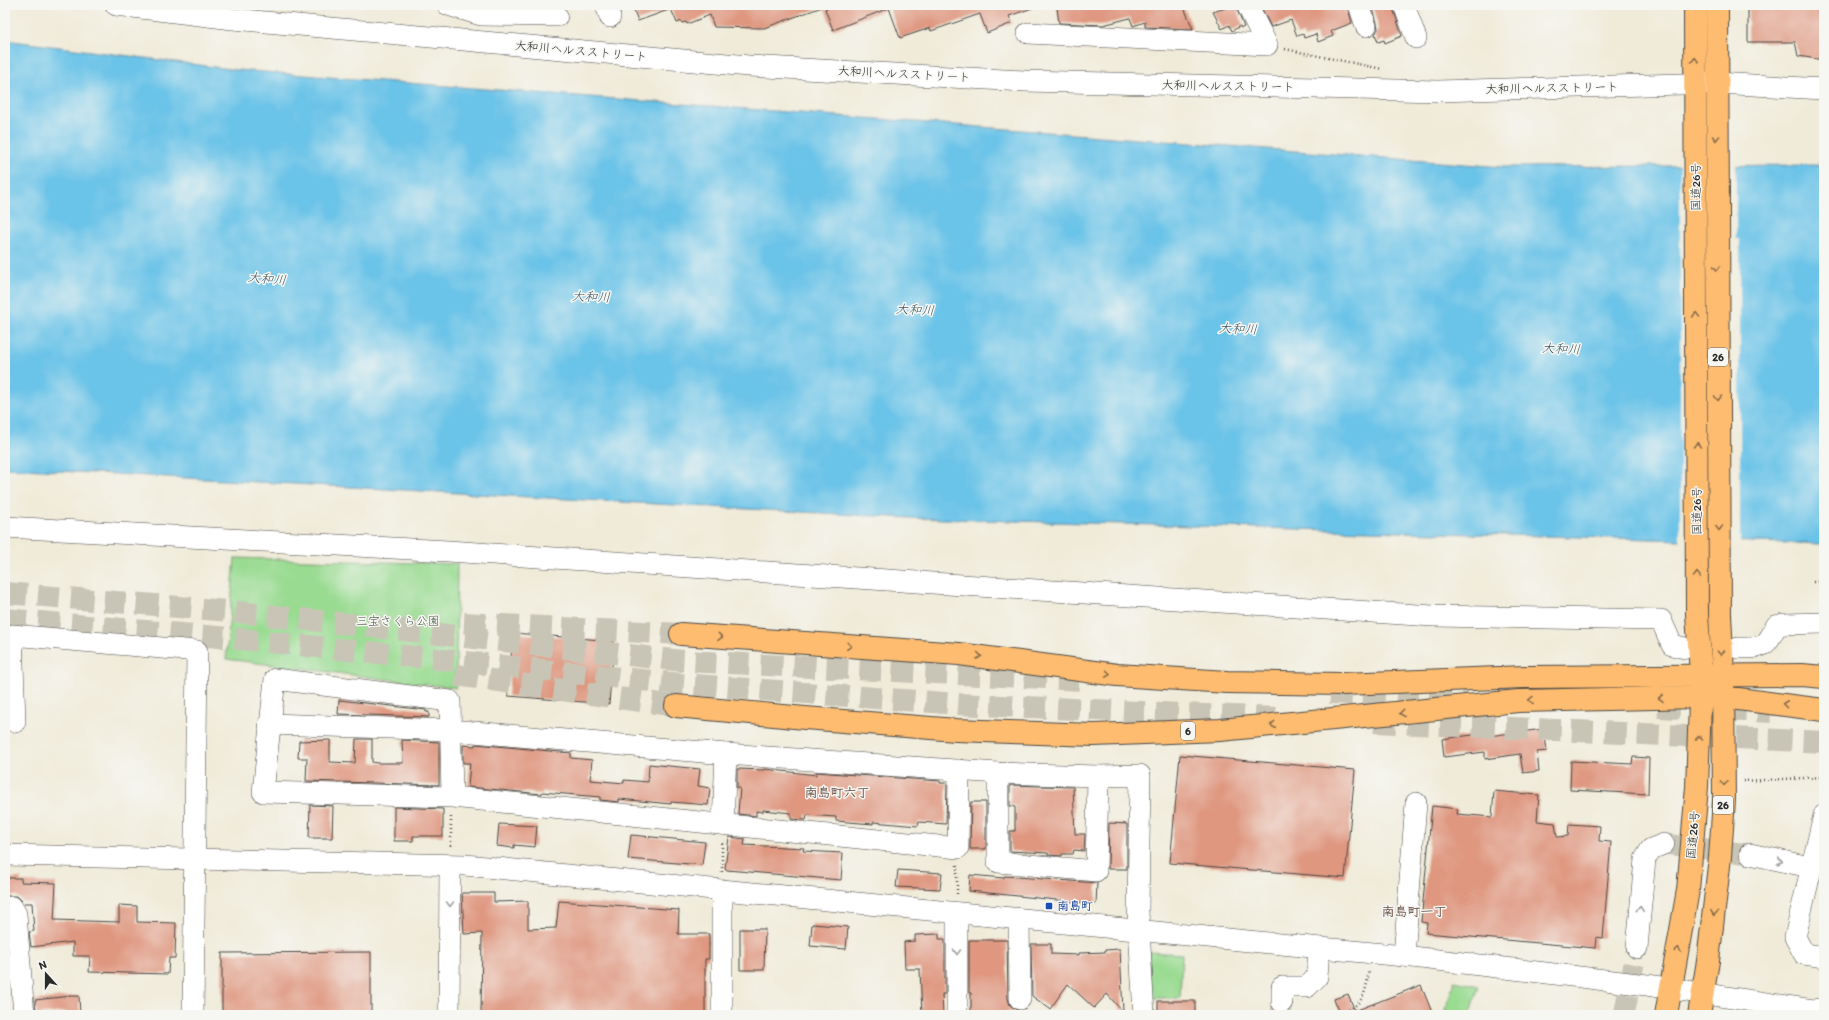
<svg xmlns="http://www.w3.org/2000/svg" width="1829" height="1020" viewBox="0 0 1829 1020" font-family="Itim,'Klee One',sans-serif">
	<style>
		.green { fill: #9adb92; stroke: #62835e }
		.water { fill: #6ac3e8; stroke: #4a778a }
		.pier { fill: #f0ebd9 }
		.building { fill: #df9780 }
		.lines { fill: none; stroke-linecap: round; stroke-linejoin: round }
		.minor-tunnel { stroke: #c9c5b6; stroke-width: 21; stroke-dasharray: 21 10; stroke-linecap: butt }
		.highway-tunnel { stroke: #c9c5b6; stroke-width: 22; stroke-dasharray: 22 11; stroke-linecap: butt }
		.minor-casing { stroke: #494845; stroke-width: 22 }
		.highway-casing { stroke: #494845; stroke-width: 24 }
		.path { stroke: #494845; stroke-width: 2.5; stroke-dasharray: 1 3; stroke-linecap: butt }
		.minor { stroke: #fff; stroke-width: 21 }
		.highway { stroke: #fdbc70; stroke-width: 22 }
		.oneway { stroke: #8a6c4a }
		.oneway2 { stroke: #a0a0a0 }
		.transit-dot { fill: #1a4fb4; stroke: #f6f6f2; stroke-width: 1.5 }
		.labels { text-anchor: middle; stroke-width: 3; stroke-linejoin: round; paint-order: stroke }
		.shield { fill: #f6f6f2; stroke: #686867; stroke-width: 1 }
		.shield-label { font-size: 11px; font-weight: bold; fill: #2b2b2b }
		.street-label { font-size: 12px; fill: #2b2b2b; stroke: #f6f6f2 }
		.park-label { font-size: 12px; fill: #475745; stroke: #f6f6f2 }
		.transit-label { font-size: 12px; font-weight: bold; fill: #164399; stroke: #f6f6f2; text-anchor: start }
		.water-label { font-size: 13px; font-style: italic; fill: #3e5964; stroke: #f6f6f2 }
		.neighbourhood-label { font-size: 13px; font-weight: bold; fill: #6a5149; stroke: #f6f6f2 }
	</style>
	<rect width="100%" height="100%" fill="#f6f6f2"/>
	<filter id="ink" filterUnits="userSpaceOnUse"><feTurbulence type="fractalNoise" baseFrequency=".025" numOctaves="2"/><feDisplacementMap in="SourceGraphic" scale="8" xChannelSelector="R" yChannelSelector="G"/><feConvolveMatrix kernelMatrix="1 2 1 2 8 2 1 2 1" color-interpolation-filters="sRGB"/></filter>
	<filter id="wash" filterUnits="userSpaceOnUse"><feTurbulence type="fractalNoise" baseFrequency=".012" numOctaves="4" result="noise"/><feDisplacementMap in="SourceGraphic" scale="16" xChannelSelector="R" yChannelSelector="G"/><feGaussianBlur stdDeviation="0.9" result="paint"/><feColorMatrix in="noise" values="0 0 0 0 0 0 0 0 0 0 0 0 0 0 0 0 0 1.4 0 .05"/><feComposite in="paint" operator="in"/></filter>
	<g filter="url(#wash)">
		<rect width="100%" height="100%" fill="#f0ebd9"/>
		<g class="green">
			<polygon points="235,558 457,564 456,688 226,659"/>
			<polygon points="1148,952 1182,954 1180,998 1151,998"/>
			<polygon points="1454,981 1479,986 1470,1015 1444,1015"/>
		</g>
		<polygon class="water" points="5,40 238,70 1503,167 1824,165 1824,544 910,518 5,468"/>
		<polygon class="pier" points="1680,164 1736,164 1736,239 1740,239 1740,545 1680,543"/>
		<g id="blocks">
			<g class="building">
				<polygon points="632,5 822,5 822,7 764,28 714,27 710,15 687,24 686,22 682,23 682,21 677,23 671,9 638,21"/>
				<polygon points="836,5 1035,5 1035,7 1009,16 1012,23 987,33 980,14 931,31 930,28 900,38 889,8 833,30 825,9"/>
				<polygon points="1086,5 1183,5 1193,29 1145,27 1145,22 1133,26 1130,18 1103,25 1059,23 1057,8 1073,6 1074,9"/>
				<polygon points="1235,5 1244,27 1241,28 1240,26 1232,31 1229,25 1222,29 1213,12"/>
				<polygon points="1260,5 1347,5 1352,23 1331,31 1333,36 1318,42 1316,34 1304,38 1303,34 1297,36 1291,20 1271,27"/>
				<polygon points="1372,5 1392,5 1402,36 1385,43 1384,40 1378,42 1375,34 1378,29 1377,23"/>
				<polygon points="1748,5 1824,5 1824,60 1798,56 1795,42 1748,42"/>
				<polygon points="513,633 614,641 609,704 508,696"/>
				<polygon points="339,700 426,710 426,712 429,712 429,717 338,714"/>
				<polygon points="1544,729 1547,751 1537,752 1539,771 1523,773 1520,754 1485,759 1485,752 1444,757 1442,739 1480,734 1480,737"/>
				<polygon points="356,739 372,739 372,762 377,763 403,763 402,740 439,742 439,785 306,781 307,758 298,758 299,741 330,740 330,762 355,763"/>
				<polygon points="475,744 571,753 571,758 592,760 590,780 624,783 624,780 648,782 649,764 700,769 698,786 710,788 708,805 671,802 671,804 619,799 619,802 600,800 600,797 542,792 542,794 468,787 470,763 463,763 463,745 475,746"/>
				<polygon points="1180,755 1355,770 1345,878 1170,863"/>
				<polygon points="1633,757 1649,758 1648,794 1570,790 1571,761 1632,764"/>
				<polygon points="737,769 765,770 765,769 816,775 816,772 940,781 940,783 947,783 946,824 919,822 918,826 873,822 873,824 836,821 836,817 807,815 806,820 791,819 791,813 763,810 763,812 756,811 756,816 738,814 740,788 737,788"/>
				<polygon points="1010,785 1073,787 1075,834 1085,834 1084,851 1074,850 1073,854 1062,854 1062,856 1048,855 1048,853 1010,851 1010,831 1015,831 1015,806 1010,806"/>
				<polygon points="1494,791 1539,795 1537,821 1555,823 1557,837 1568,836 1569,824 1600,826 1599,841 1611,842 1603,938 1596,937 1595,948 1426,933 1427,923 1421,922 1432,806 1458,809 1457,814 1492,817"/>
				<polygon points="971,802 986,802 986,849 970,849"/>
				<polygon points="310,805 333,806 332,838 309,838"/>
				<polygon points="394,807 443,809 443,836 413,836 413,841 394,841"/>
				<polygon points="1109,823 1127,824 1127,869 1108,869"/>
				<polygon points="499,824 537,826 535,847 514,845 514,848 497,846"/>
				<polygon points="631,835 705,842 702,865 628,859"/>
				<polygon points="729,837 745,839 744,845 804,848 803,851 843,853 841,880 727,870 725,868"/>
				<polygon points="898,870 942,873 940,889 896,887"/>
				<polygon points="970,875 1004,878 1004,876 1097,883 1096,904 969,891"/>
				<polygon points="5,878 21,878 21,882 56,883 54,920 119,922 119,905 137,906 137,922 176,923 175,958 169,958 168,974 89,972 90,956 73,956 73,942 31,947 29,932 34,931 32,903 24,903 17,896 5,896"/>
				<polygon points="462,893 494,893 494,902 528,901 528,929 556,928 559,901 679,910 678,934 709,934 709,959 705,959 705,1015 481,1015 482,933 464,934"/>
				<polygon points="812,924 848,927 846,949 810,946"/>
				<polygon points="740,929 765,929 764,970 740,970"/>
				<polygon points="939,934 939,939 945,939 945,994 942,994 943,1015 922,1015 920,969 905,969 904,942 915,941 915,935"/>
				<polygon points="969,940 1007,940 1008,999 1010,1005 1018,1011 1018,1012 971,1013 971,993 969,993"/>
				<polygon points="1031,944 1051,944 1051,954 1079,955 1079,953 1105,952 1105,950 1120,949 1123,1012 1107,994 1094,1008 1068,984 1050,1009 1032,996"/>
				<polygon points="371,952 371,1015 222,1015 222,953"/>
				<polygon points="1421,985 1433,1015 1341,1015 1334,999 1348,994 1355,1011"/>
				<polygon points="71,996 79,996 80,1015 66,1015 66,1012 36,1015 35,1000"/>
				<rect x="1158" y="1001" width="37" height="14"/>
			</g>
		</g>
	</g>
	<g filter="url(#ink)">
		<use href="#blocks" fill-opacity="0" stroke="#494845" stroke-width="1"/>
		<g class="lines">
			<g class="minor-tunnel">
				<polyline points="1664,844 1750,854"/>
				<polyline points="1281,1015 1282,1002"/>
				<polyline points="1624,1015 1637,948"/>
			</g>
			<g class="highway-tunnel">
				<polyline points="5,593 229,611 683,661 1086,680"/>
				<polyline points="5,619 230,638 681,684 959,704 1276,718"/>
				<polyline points="464,623 681,634"/>
				<polyline points="456,675 676,706"/>
				<polyline points="1330,693 1467,699"/>
				<polyline points="1658,707 1771,712"/>
				<polyline points="1374,722 1824,742"/>
			</g>
			<g class="minor-casing">
				<g id="minor">
					<polyline points="116,5 233,19 749,66 1025,81 1438,91 1716,83 1824,89"/>
					<polyline points="448,5 481,15 557,16"/>
					<polyline points="606,5 610,17"/>
					<polyline points="1359,5 1366,26"/>
					<polyline points="1404,5 1416,38"/>
					<polyline points="1028,33 1267,45 1247,5"/>
					<polyline points="5,527 448,551 1433,616 1661,620 1672,645 1685,648"/>
					<path d="M 1738,648 C 1762,648 1766,648 1776,626 L 1784,624 L 1824,623"/>
					<polyline points="15,722 12,635 197,651 193,1015"/>
					<polyline points="269,724 450,730 726,754 998,773 1098,776 1140,775 1138,911 1144,1015"/>
					<polyline points="998,773 998,862 1096,871 1098,776"/>
					<polyline points="452,797 450,701 275,679 263,792 452,797 958,848 959,770"/>
					<polyline points="1824,815 1795,937 1804,954 1824,957"/>
					<polyline points="723,824 726,754"/>
					<polyline points="1750,854 1810,867"/>
					<polyline points="5,855 465,865 1404,956 1647,985 1813,1010 1824,1008"/>
					<polyline points="722,890 722,1015"/>
					<polyline points="5,908 12,907 16,914 24,1015"/>
					<polyline points="1019,920 1020,999"/>
					<polyline points="1637,948 1645,859 1651,849 1664,844"/>
					<polyline points="1404,956 1416,803"/>
					<polyline points="1282,1002 1282,987 1307,987 1317,977 1319,948"/>
					<polyline points="449,1015 450,865"/>
					<polyline points="957,1015 957,913"/>
				</g>
			</g>
			<g class="highway-casing">
				<g id="highway">
					<polyline points="681,634 959,654 1117,675 1227,682 1342,684 1525,677 1802,675 1824,677"/>
					<polyline points="676,706 805,718 956,730 1094,735 1220,730 1518,701 1700,697 1738,699 1824,710"/>
					<polyline points="1666,1015 1688,890 1697,787 1701,675 1697,614 1695,5"/>
					<polyline points="1699,1015 1708,961 1720,857 1724,800 1723,675 1720,614 1717,5"/>
				</g>
			</g>
			<g class="path">
				<polyline points="1285,49 1382,69"/>
				<polyline points="1813,582 1824,581"/>
				<polyline points="1822,605 1824,583"/>
				<polyline points="1743,781 1824,777"/>
				<polyline points="451,846 451,815"/>
				<polyline points="722,872 722,843"/>
				<polyline points="957,894 957,865"/>
				<path d="M 1347,1012 L 1346,1011 C 1365,1003 1366,989 1369,971"/>
			</g>
			<use href="#minor" class="minor"/>
			<use href="#highway" class="highway"/>
		</g>
		<defs><path id="oneway-chevron" d="M-2-3.5L2.5 0L-2 3.5" fill="none" stroke-width="1.6" stroke-linecap="round" stroke-linejoin="round"/></defs>
		<g class="oneway">
			<use href="#oneway-chevron" transform="translate(1695 60) rotate(-90)"/>
			<use href="#oneway-chevron" transform="translate(1716 138) rotate(90)"/>
			<use href="#oneway-chevron" transform="translate(1717 268) rotate(90)"/>
			<use href="#oneway-chevron" transform="translate(1696 315) rotate(-90)"/>
			<use href="#oneway-chevron" transform="translate(1718 398) rotate(90)"/>
			<use href="#oneway-chevron" transform="translate(1697 445) rotate(-90)"/>
			<use href="#oneway-chevron" transform="translate(1719 528) rotate(90)"/>
			<use href="#oneway-chevron" transform="translate(1697 575) rotate(-90)"/>
			<use href="#oneway-chevron" transform="translate(720 637) rotate(4)"/>
			<use href="#oneway-chevron" transform="translate(849 646) rotate(4)"/>
			<use href="#oneway-chevron" transform="translate(1721 653) rotate(87)"/>
			<use href="#oneway-chevron" transform="translate(979 656) rotate(8)"/>
			<use href="#oneway-chevron" transform="translate(1108 674) rotate(8)"/>
			<use href="#oneway-chevron" transform="translate(1661 698) rotate(179)"/>
			<use href="#oneway-chevron" transform="translate(1531 700) rotate(179)"/>
			<use href="#oneway-chevron" transform="translate(1785 704) rotate(-173)"/>
			<use href="#oneway-chevron" transform="translate(1402 713) rotate(175)"/>
			<use href="#oneway-chevron" transform="translate(1273 725) rotate(174)"/>
			<use href="#oneway-chevron" transform="translate(1699 738) rotate(-88)"/>
			<use href="#oneway-chevron" transform="translate(1724 783) rotate(90)"/>
			<use href="#oneway-chevron" transform="translate(1714 913) rotate(97)"/>
			<use href="#oneway-chevron" transform="translate(1678 950) rotate(-81)"/>
		</g>
		<g class="oneway2">
			<use href="#oneway-chevron" transform="translate(1780 861) rotate(12)"/>
			<use href="#oneway-chevron" transform="translate(450 904) rotate(90)"/>
			<use href="#oneway-chevron" transform="translate(1640 909) rotate(-84)"/>
			<use href="#oneway-chevron" transform="translate(957 952) rotate(90)"/>
		</g>
	</g>
	<rect class="transit-dot" x="1045" y="902" width="8" height="8" rx="2"/>
	<g class="labels">
		<g class="shield">
			<rect x="1708" y="348" width="20" height="18" rx="3"/>
			<rect x="1181" y="722" width="14" height="18" rx="3"/>
			<rect x="1713" y="796" width="20" height="18" rx="3"/>
		</g>
		<g class="shield-label">
			<text x="1718" y="361">26</text>
			<text x="1188" y="735">6</text>
			<text x="1723" y="809">26</text>
		</g>
		<g class="street-label">
			<text transform="translate(581 51) rotate(5)" y="4">大和川ヘルスストリート</text>
			<text transform="translate(904 74) rotate(3)" y="4">大和川ヘルスストリート</text>
			<text transform="translate(1228 86) rotate(1)" y="4">大和川ヘルスストリート</text>
			<text transform="translate(1552 88) rotate(-1)" y="4">大和川ヘルスストリート</text>
			<text transform="translate(1696 187) rotate(-90)" y="4">国道26号</text>
			<text transform="translate(1697 511) rotate(-90)" y="4">国道26号</text>
			<text transform="translate(1693 835) rotate(-85)" y="4">国道26号</text>
		</g>
		<g class="park-label">
			<text x="398" y="625">三宝さくら公園</text>
		</g>
		<g class="transit-label">
			<text x="1057" y="910">南島町</text>
		</g>
		<g class="water-label">
			<text transform="translate(267 278) rotate(5)" y="5">大和川</text>
			<text transform="translate(591 296) rotate(2)" y="5">大和川</text>
			<text transform="translate(915 309) rotate(3)" y="5">大和川</text>
			<text transform="translate(1238 328) rotate(3)" y="5">大和川</text>
			<text transform="translate(1561 348) rotate(3)" y="5">大和川</text>
		</g>
		<g class="neighbourhood-label">
			<text x="837" y="797">南島町六丁</text>
			<text x="1414" y="916">南島町一丁</text>
		</g>
	</g>
	<rect width="1829" height="1020" fill="none" stroke="#f6f6f2" stroke-width="20"/>
	<g transform="translate(46 974) rotate(339)" stroke="#f6f6f2" stroke-width="3" paint-order="stroke">
	<path d="M0-3L7 15L0 10L-7 15Z" fill="#2b2b2b"/>
	<text y="-6" font-size="11" font-weight="bold" text-anchor="middle" fill="#2b2b2b">N</text>
	</g>
</svg>
